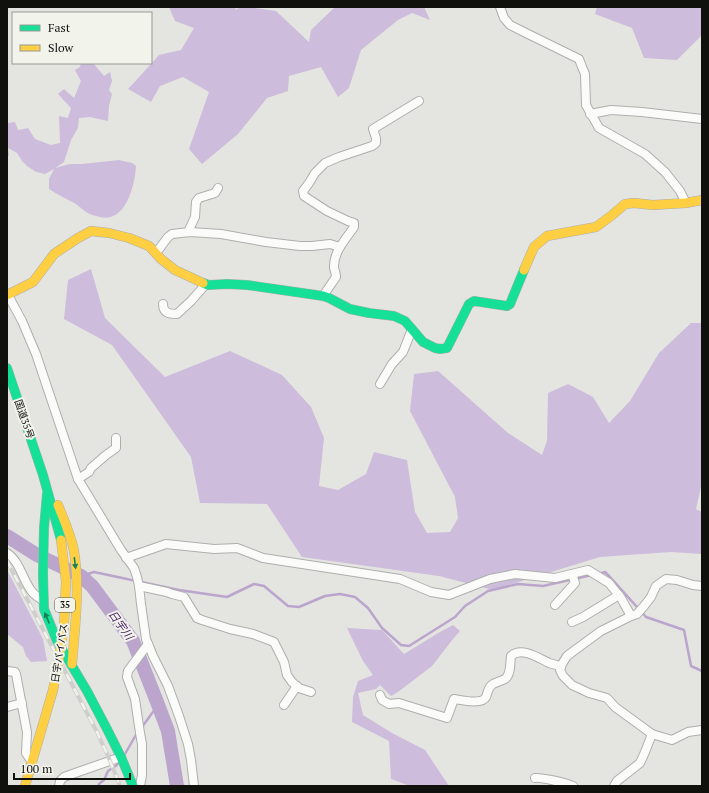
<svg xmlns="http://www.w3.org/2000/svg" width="709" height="793" viewBox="0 0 709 793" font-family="'PT Serif','Noto Sans JP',serif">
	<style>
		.forest { fill: #cdbcdb }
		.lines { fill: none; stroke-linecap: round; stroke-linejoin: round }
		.stream { stroke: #bba5cd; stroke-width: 2.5 }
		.river { stroke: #bba5cd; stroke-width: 14 }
		.street-casing { stroke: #aeafac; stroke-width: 10 }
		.fast-casing { stroke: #aeafac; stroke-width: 10 }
		.slow-casing { stroke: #aeafac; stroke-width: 10 }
		.street { stroke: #fbfbfa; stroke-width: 8 }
		.fast { stroke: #16e098; stroke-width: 9 }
		.slow { stroke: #ffcf43; stroke-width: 9 }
		.rail-casing { stroke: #cececd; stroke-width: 4 }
		.rail { stroke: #f2f4ec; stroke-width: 2.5; stroke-dasharray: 8; stroke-linecap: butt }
		.slow-bridge-casing { stroke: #aeafac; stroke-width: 10; stroke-linecap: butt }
		.slow-bridge { stroke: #ffcf43; stroke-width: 9 }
		.oneway { fill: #138259 }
		.labels { text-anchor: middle; stroke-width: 4; stroke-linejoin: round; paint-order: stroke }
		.shield { fill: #f2f4ec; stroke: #545450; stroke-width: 1 }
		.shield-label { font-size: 9px; font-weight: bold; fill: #10100d }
		.street-label { font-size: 10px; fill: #10100d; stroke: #f2f4ec }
		.water-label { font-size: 11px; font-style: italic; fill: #42175e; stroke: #f2f4ec }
	</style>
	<rect width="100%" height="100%" fill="#e4e5e1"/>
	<g class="forest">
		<polygon points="169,7 235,7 236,10 240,7 246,7 276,11 309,42 311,30 335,7 424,7 430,20 412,13 398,20 361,50 349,88 338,97 321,67 289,76 288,91 267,98 238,134 202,164 189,149 209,92 183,77 160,86 151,102 128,89 141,75 159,55 181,50 194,28 175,21"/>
		<polygon points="597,7 702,7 701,36 677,60 644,58 632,28 595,14"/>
		<path d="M 81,63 L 93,63 L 104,76 L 110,72 L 112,81 L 109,90 L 112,94 L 109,106 L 108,121 L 90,117 L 79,118 L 78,128 L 71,140 L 64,162 L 55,168 L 70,164 L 82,164 L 119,160 L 132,163 L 136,166 C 135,185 126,223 100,217 C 95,216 89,214 86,212 C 82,209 79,206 76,204 C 67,199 58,195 49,189 L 49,179 L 54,169 L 45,174 L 36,172 L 27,166 L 22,161 L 17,153 L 8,148 L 9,155 L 7,158 L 7,123 L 15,122 L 18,130 L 28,128 L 35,139 L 51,145 L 60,143 L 59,116 L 68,118 L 71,108 L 58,94 L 64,89 L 74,98 L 81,81 L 75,70 L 80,67 Z"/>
		<polygon points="91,269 105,318 165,377 230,351 282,375 311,407 324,438 319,486 338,490 366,474 374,452 407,460 415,512 427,533 450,532 458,518 455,497 410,411 414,374 438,371 508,433 542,455 547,441 548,393 568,384 593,397 609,423 630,401 659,353 691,323 702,323 702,482 696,509 702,512 702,554 671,552 600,557 493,590 439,576 302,557 267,504 200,503 191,457 112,345 64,319 68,280"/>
		<polygon points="7,570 43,639 47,661 31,662 26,656 23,647 7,634"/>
		<polygon points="453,625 460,631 453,639 432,666 398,692 391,696 380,685 376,689 358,693 363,715 392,733 425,750 449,786 410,786 391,779 389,741 352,722 353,697 358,681 373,675 363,661 347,628 382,630 404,654 440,632"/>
	</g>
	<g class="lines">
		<g class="stream">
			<polyline points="599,574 605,572 610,577 646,617 684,630 691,666 702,671"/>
			<polyline points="81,576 94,572 179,590 227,597 254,584 264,586 288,606 299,607 325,596 340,594 355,597 368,608 382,628 401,645 409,646 455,617 465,606 488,591 518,584 543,586 592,575"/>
			<polyline points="142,727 158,705"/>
			<polyline points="125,754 137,733"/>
			<polyline points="98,786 100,783 104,780 108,771 117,765 118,763"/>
		</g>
		<polyline class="river" points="7,536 37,555 81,576 92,586 133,641 157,702 168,731 177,786"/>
		<g class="street-casing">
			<g id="street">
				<polyline points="500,7 504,18 510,25 528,34 579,59 582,67 585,74 586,105 599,128 645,154 665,172 680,191 686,203"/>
				<polyline points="590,114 611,110 642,112 702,119"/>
				<polyline points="188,232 195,217 196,202 199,198 215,193 218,188"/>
				<polyline points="156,253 168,237 172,234 190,232 221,234 266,242 300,246 312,246 330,244 340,247"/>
				<polyline points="8,295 22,321 36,354 78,479 121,550 134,568 137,577 139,586 141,604 146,639 153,656 168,686 179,716 188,744 191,760 194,786"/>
				<path d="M 323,296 L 336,277 C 336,274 335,271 334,268 C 333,252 346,239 354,227 L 354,223 L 348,221 L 327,211 L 304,196 L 303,191 L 309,183 L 315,173 L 325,163 L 339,157 L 372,146 L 376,143 L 376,138 L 373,129 L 419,101"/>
				<path d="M 163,304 C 163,313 169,314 177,314 L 191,301 L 206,284"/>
				<polyline points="380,384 392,364 403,352 412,329"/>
				<polyline points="78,479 89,472 91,468 106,455 116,448 116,438"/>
				<path d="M 7,553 C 24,564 23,592 43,600"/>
				<polyline points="126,558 166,544 214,549 237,548 263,558 400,579 431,592 449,595 490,579 515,574 555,578 588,570 609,583 621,598 631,616"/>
				<polyline points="139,586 167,592 172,594 184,597 197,618 202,620 230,629 253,634 274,642 284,662 287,675 292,682 299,688 311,692"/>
				<polyline points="702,586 693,585 677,580 666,579 656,586 651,597 644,606 637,614 631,616 601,631 575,650 567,656 562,664 560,670 563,676 572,685 589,693 607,698 615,707 652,734 672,740 688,732 702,730"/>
				<polyline points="555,605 575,583 572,574"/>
				<polyline points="572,622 583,617 619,595"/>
				<polyline points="7,671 15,672 16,674 27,732 26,753 32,762"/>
				<path d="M 380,695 L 382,700 L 389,704 L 399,703 L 447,718 L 454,699 C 461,700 482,705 486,697 C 488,692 488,687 493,684 C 497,682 501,681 505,679 C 511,675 510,663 511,656 C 521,646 539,658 549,663 C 553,664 557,665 561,667"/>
				<polyline points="284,705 297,686"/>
				<polyline points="7,707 22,703"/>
				<path d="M 535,778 C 541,777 566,783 573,786"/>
				<polyline points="59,786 60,781 64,777 78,772 121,757"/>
				<polyline points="140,786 142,775 142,744 140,733 135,699 127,677 128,671 148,644"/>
				<polyline points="614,786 617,781 640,763 645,752 652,734"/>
			</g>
		</g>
		<g class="fast-casing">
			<g id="fast">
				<polyline points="203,283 208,285 227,284 247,285 323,296 329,298 350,309 369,313 394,316 405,321 423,342 435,348 440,349 447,348 469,304 474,301 507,306 510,304 524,270"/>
				<polyline points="7,368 43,475 61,540"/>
				<polyline points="47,494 44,528 43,574 44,609 57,641 87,691 108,731 121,757 133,786"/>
			</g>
		</g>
		<g class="slow-casing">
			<g id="slow">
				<polyline points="524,270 534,247 547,236 596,227 611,216 625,204 634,203 653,205 686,203 702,200"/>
				<polyline points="7,295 33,282 54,254 78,238 91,231 109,233 129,238 149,246 161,259 175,270 203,283"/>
				<path d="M 58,505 C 64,520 71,535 74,551 C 80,588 75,627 72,664"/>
				<polyline points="25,786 53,690 57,670"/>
			</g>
		</g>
		<use href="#street" class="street"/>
		<use href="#fast" class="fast"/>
		<use href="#slow" class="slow"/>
		<g class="rail-casing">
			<polyline id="rail" points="7,561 97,732 108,756 120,786"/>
		</g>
		<use href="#rail" class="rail"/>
		<g class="slow-bridge-casing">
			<polyline id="slow-bridge" points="57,670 64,626 66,581 61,540"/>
		</g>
		<use href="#slow-bridge" class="slow-bridge"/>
	</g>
	<defs><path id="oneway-solid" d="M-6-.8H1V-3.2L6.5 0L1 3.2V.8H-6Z"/></defs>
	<g class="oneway">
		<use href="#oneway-solid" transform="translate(75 563) rotate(83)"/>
		<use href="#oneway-solid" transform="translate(47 618) rotate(-113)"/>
	</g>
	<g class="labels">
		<rect class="shield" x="55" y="598" width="20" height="14" rx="3"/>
		<g class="shield-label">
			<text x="65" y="608">35</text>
		</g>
		<g class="street-label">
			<text transform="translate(25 419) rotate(71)" y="4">国道35号</text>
			<text transform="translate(59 653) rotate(-81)" y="4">日宇バイパス</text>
		</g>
		<g class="water-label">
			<text transform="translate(121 625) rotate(54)" y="4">日宇川</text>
		</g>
	</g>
	<rect width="709" height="793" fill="none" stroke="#10100d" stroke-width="16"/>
	<rect x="12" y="12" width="140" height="52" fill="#f2f4ec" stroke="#989993"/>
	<rect x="20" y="25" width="20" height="6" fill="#16e098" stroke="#989993"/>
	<text x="48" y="32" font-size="12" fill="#10100d">Fast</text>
	<rect x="20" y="45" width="20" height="6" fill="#ffcf43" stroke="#989993"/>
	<text x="48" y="52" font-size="12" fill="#10100d">Slow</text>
	<path d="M14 773v6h116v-6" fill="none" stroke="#10100d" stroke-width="2"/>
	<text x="20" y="773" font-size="12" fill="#10100d" stroke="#f2f4ec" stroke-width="3" paint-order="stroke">100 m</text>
</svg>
